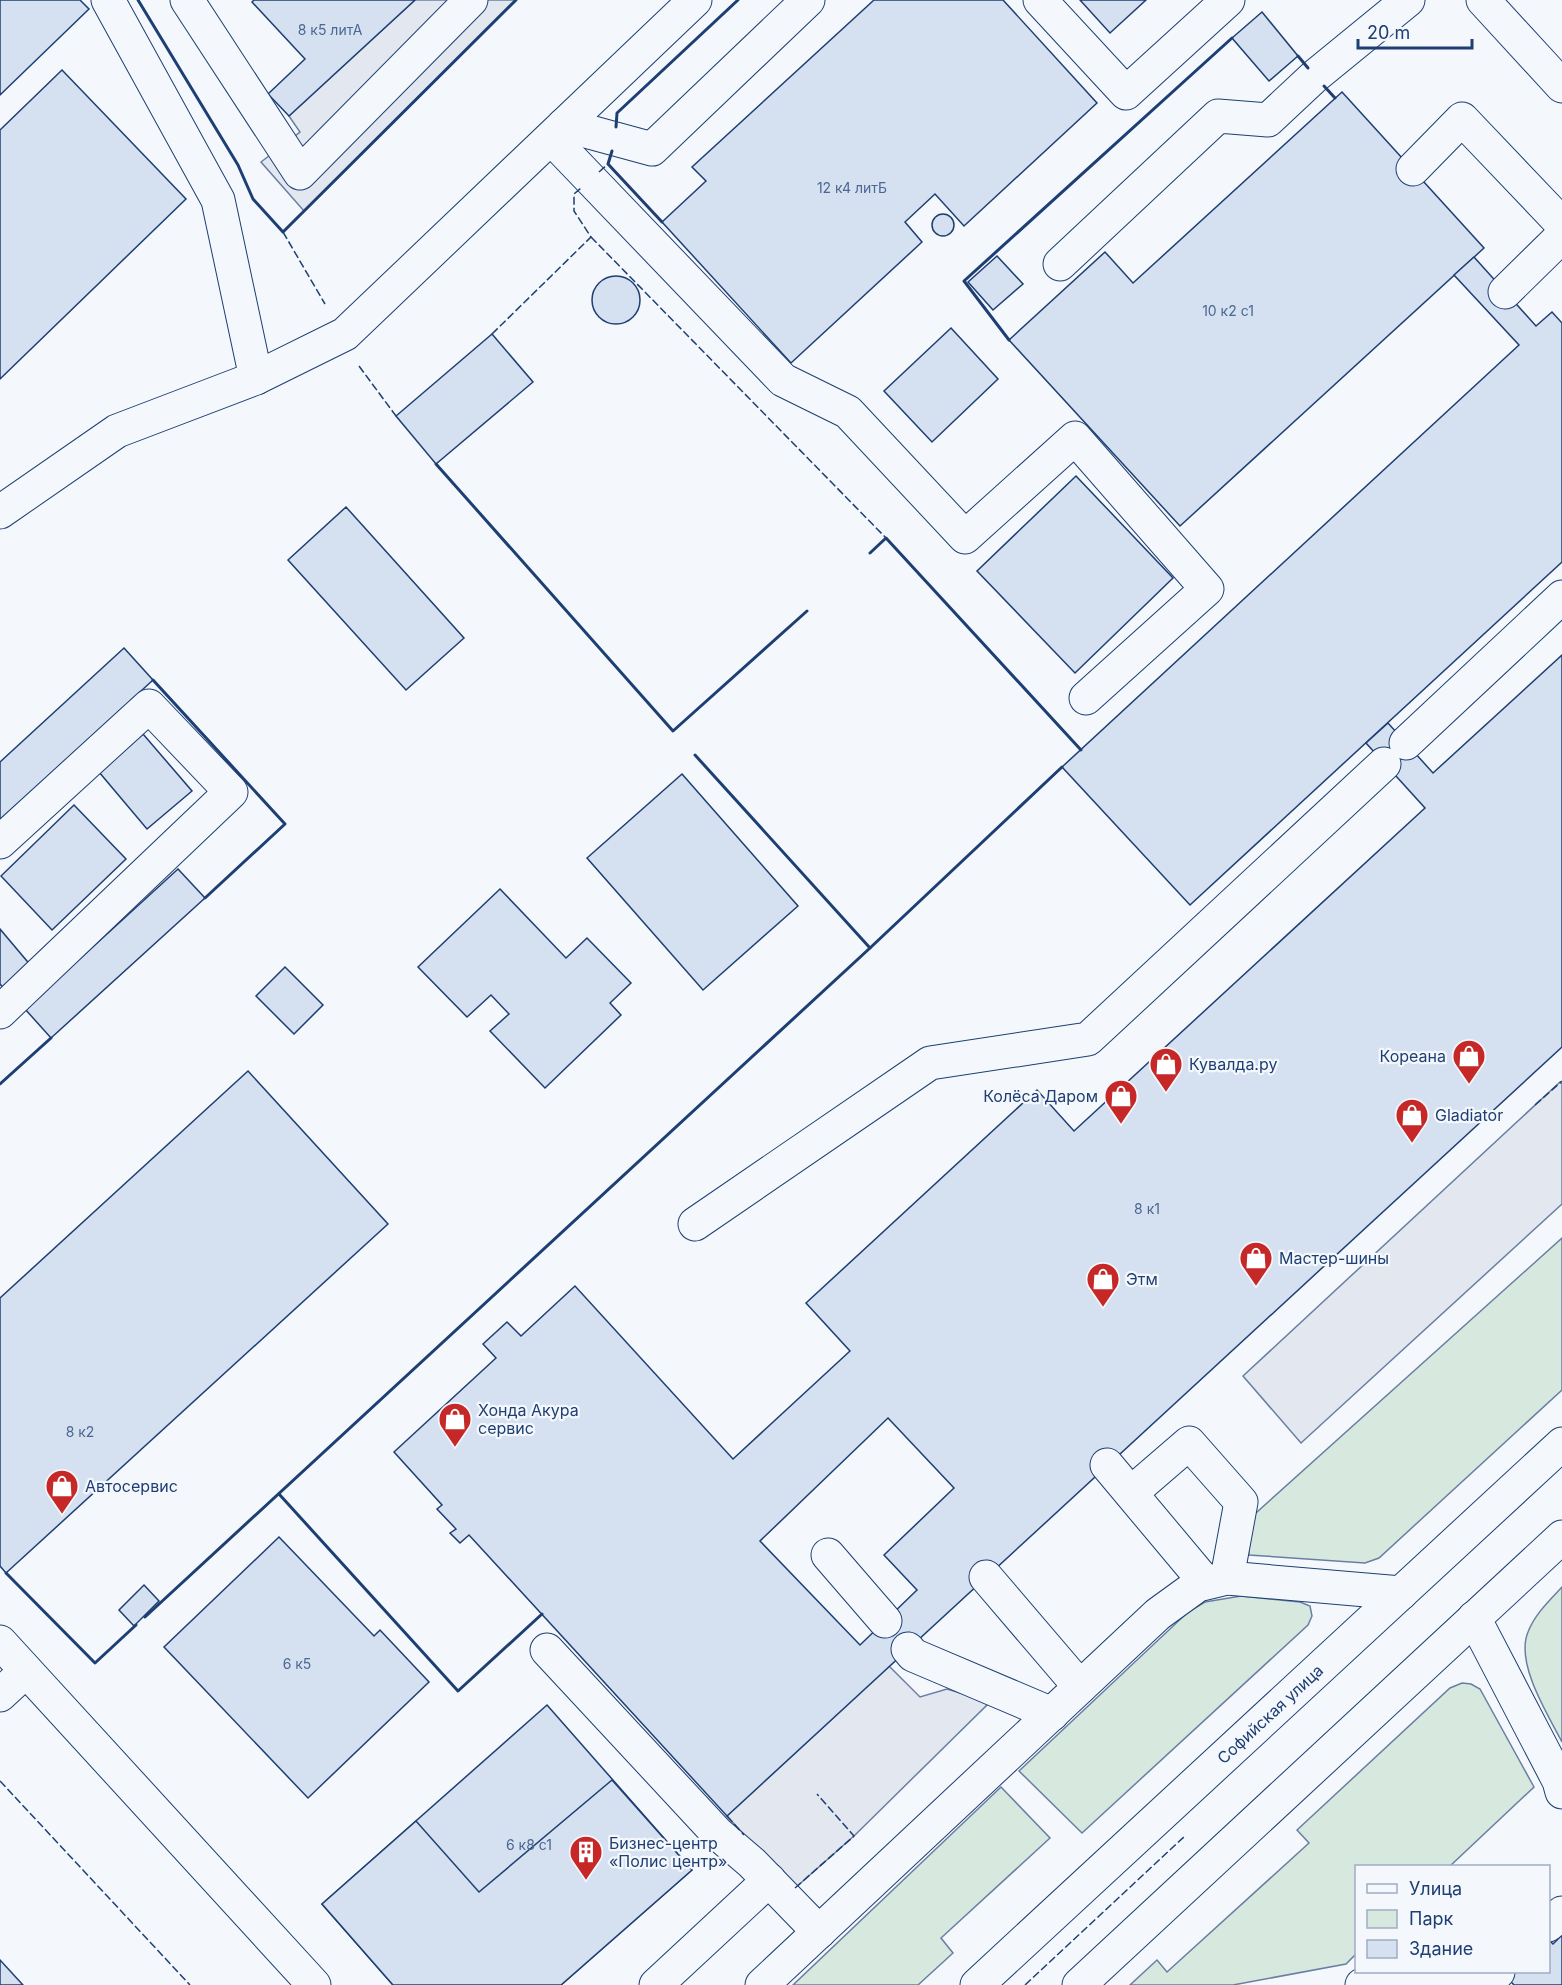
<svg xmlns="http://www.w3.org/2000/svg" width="1562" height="1985" viewBox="0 0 1562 1985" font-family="Inter,sans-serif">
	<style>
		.green { fill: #d7e8df; stroke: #687fa3; stroke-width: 1.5 }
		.parking { fill: #e3e8f0; stroke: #687fa3; stroke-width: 1.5 }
		.building { fill: #d5e0f0; stroke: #1d3f73; stroke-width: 1.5; fill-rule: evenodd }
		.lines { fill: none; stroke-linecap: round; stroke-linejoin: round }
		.minor-casing { stroke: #1d3f73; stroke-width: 35 }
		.major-casing { stroke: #1d3f73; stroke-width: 35 }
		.minor { stroke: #f4f7fb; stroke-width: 33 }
		.major { stroke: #f4f7fb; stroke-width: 33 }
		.fence { stroke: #1d3f73; stroke-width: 1.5; stroke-dasharray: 8 3; stroke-linecap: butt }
		.wall { stroke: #1d3f73; stroke-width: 3 }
		.labels { text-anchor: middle; stroke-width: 4.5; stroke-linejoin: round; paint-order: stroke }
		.number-label { font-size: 14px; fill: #4b6792 }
		.poi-label { font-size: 16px; fill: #1d3f73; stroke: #f4f7fb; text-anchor: start }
		.street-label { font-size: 16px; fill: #1d3f73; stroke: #f4f7fb }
	</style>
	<rect width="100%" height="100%" fill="#f4f7fb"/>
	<g class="green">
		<polygon points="1562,1238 1562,1390 1379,1558 1365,1563 1249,1555 1247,1521"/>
		<path d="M 1562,1587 L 1562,1742 C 1548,1715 1515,1663 1528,1632 C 1535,1614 1549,1601 1562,1587 Z"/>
		<polygon points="1241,1596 1300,1602 1310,1606 1312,1616 1308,1625 1082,1833 1019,1771 1188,1612 1205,1602"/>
		<polygon points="1462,1683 1471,1684 1480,1689 1534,1787 1450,1866 1356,1866 1356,1954 1346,1964 1233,1985 1130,1985 1157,1960 1167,1972 1309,1843 1297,1830 1450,1688"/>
		<polygon points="1001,1787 1050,1838 941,1938 953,1953 918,1985 793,1985"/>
	</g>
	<g class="parking">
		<polygon points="415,0 516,0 304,211 261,162 300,132 289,116"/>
		<polygon points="1560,1082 1562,1084 1562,1204 1301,1443 1243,1376"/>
		<polygon points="889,1666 920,1697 947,1689 990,1702 854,1836 794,1889 727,1816"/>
	</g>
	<g class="building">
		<polygon points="0,0 80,0 89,9 0,95"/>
		<polygon points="254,0 415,0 289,116 268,94 305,59 252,2"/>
		<polygon points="874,0 1003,0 1097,103 964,226 935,194 905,222 922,242 791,363 662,222 706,181 692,167"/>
		<polygon points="1080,0 1146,0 1110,33"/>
		<polygon points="1262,12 1298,56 1269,81 1232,38"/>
		<polygon points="62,70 186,199 0,379 0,130"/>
		<polygon points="1342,92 1484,248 1180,526 1009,340 1105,252 1133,283"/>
		<circle cx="943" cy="225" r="11"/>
		<polygon points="997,256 1023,284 993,310 968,282"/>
		<polygon points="1474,257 1536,326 1552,312 1562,323 1562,562 1190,905 1062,767 1519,345 1454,275"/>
		<circle cx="616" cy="300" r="24"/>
		<polygon points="951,328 998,379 932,442 884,391"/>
		<polygon points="492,334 533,382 436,464 396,416"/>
		<polygon points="1076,476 1173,578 1075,673 977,571"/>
		<polygon points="346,507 464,638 406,690 288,560"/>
		<polygon points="124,648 153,680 0,820 0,762"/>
		<path d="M 1562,655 L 1562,1047 L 727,1816 L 469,1535 L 460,1543 L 450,1533 L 456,1529 L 437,1509 L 442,1505 L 394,1452 L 496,1358 L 483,1344 L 507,1322 L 521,1336 L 575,1286 L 733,1459 L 850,1351 L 806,1303 L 1037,1090 L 1074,1131 L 1425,808 L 1366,743 L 1388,723 L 1433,773 ZM 888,1418 L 954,1488 L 884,1555 L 917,1590 L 860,1645 L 760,1541 Z"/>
		<polygon points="143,734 192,791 147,829 99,772"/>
		<polygon points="682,774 798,906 703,990 587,858"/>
		<polygon points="74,805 126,859 52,930 1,876"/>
		<polygon points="178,869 205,898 51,1038 25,1009"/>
		<polygon points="500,889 566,958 587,938 631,983 610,1003 621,1015 545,1088 490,1031 509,1014 491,995 467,1017 418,967"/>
		<polygon points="0,929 32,967 5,990 0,984"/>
		<polygon points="285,967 323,1005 294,1034 256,996"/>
		<polygon points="248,1071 388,1224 6,1573 0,1566 0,1298"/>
		<polygon points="279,1537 374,1636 380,1630 429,1682 308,1798 164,1647"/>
		<polygon points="144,1585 159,1601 134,1626 119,1610"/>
		<polygon points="547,1705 692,1870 561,1985 393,1985 322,1904"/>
		<polygon points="612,1780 692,1870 561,1985 393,1985 322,1904 416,1821 479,1892"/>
		<polygon points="1562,1935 1562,1985 1514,1985 1502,1972 1548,1972 1548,1939 1553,1944"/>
		<polygon points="0,1960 23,1985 0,1985"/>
	</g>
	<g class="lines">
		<g class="minor-casing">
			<g id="minor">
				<polyline points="108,0 218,200 256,378"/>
				<polyline points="187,0 300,173 471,0"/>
				<polyline points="1040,0 1126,93 1228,0"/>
				<polyline points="1483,0 1562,86"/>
				<polyline points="564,125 652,149 808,0"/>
				<polyline points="551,138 783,380 848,412 965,537 1075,438 1207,589 1086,698"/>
				<polyline points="1413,169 1462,119 1562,224"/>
				<polyline points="1060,264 1218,116 1268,120 1315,76 1408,0"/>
				<polyline points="1505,292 1562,236"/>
				<polyline points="0,512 117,431 256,378 345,334 695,0"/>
				<polyline points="1406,743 1562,597"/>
				<polyline points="0,842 149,706 231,792 0,1012"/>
				<polyline points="695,1224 930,1063 1088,1039 1384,764"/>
				<polyline points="1107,1465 1205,1582"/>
				<polyline points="1131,1493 1189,1443 1241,1502 1227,1578"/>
				<polyline points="828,1555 885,1621"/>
				<polyline points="986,1577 1080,1687"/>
				<polyline points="1474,1618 1559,1781 1562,1792"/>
				<polyline points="0,1642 314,1985"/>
				<polyline points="908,1649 913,1655 1052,1714"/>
				<polyline points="547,1650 717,1833 752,1863 819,1932"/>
				<polyline points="0,1695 26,1671"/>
				<polyline points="1548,1925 1562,1913"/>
				<polyline points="1442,1972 1462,1985"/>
				<polyline points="656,1985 769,1880"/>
				<polyline points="762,1985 1158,1614 1198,1585 1227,1578 1401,1593"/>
				<polyline points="1362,1985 1428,1972"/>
				<polyline points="1483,1985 1498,1972"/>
			</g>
		</g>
		<g class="major-casing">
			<g id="major">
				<path id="s1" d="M 977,1985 L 1562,1444"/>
				<polyline points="1079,1985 1562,1537"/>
			</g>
		</g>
		<use href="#minor" class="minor"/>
		<use href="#major" class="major"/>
		<g class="fence">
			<polyline points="599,172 608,164"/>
			<polyline points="283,232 325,304"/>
			<polyline points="591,237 886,538"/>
			<polyline points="492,334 591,237 574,211 574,194 581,188"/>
			<polyline points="359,366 396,416"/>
			<polyline points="1535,1105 1562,1081"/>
			<polyline points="0,1781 190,1985"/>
			<polyline points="727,1816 744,1835"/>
			<polyline points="795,1888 854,1836 817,1794"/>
			<polyline points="1025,1985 1186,1835"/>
		</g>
		<g class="wall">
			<polyline points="138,0 238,165 253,199 283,232 516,0"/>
			<polyline points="1298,56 1308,68"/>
			<polyline points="1324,86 1335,98"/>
			<polyline points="616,127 617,113 738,0"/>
			<polyline points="612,151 608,164 662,222"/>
			<polyline points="1009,340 964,281 1232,38"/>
			<polyline points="436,464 673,731 807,611"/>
			<polyline points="870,553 886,538 1081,750"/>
			<polyline points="153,680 285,824 205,898"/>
			<polyline points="695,755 870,948"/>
			<polyline points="0,1084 51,1038"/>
			<polyline points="279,1494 458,1691 542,1614"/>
			<polyline points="6,1573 95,1663 136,1625"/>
			<polyline points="145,1617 870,948 1062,767"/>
		</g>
	</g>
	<defs>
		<g id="shop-pin" transform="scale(1.725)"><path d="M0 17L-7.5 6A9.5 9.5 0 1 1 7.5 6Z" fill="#c62828" stroke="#f4f7fb"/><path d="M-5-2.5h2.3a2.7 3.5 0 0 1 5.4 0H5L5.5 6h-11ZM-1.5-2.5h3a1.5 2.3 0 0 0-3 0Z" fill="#fff"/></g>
		<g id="building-pin" transform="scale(1.725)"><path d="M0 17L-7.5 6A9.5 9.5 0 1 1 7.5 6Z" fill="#c62828" stroke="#f4f7fb"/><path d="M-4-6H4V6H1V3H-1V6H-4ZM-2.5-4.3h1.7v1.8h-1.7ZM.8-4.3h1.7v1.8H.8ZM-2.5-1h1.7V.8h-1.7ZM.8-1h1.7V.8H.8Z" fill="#fff"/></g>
	</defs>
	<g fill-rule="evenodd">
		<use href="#shop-pin" x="1469" y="1056"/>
		<use href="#shop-pin" x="1166" y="1064"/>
		<use href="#shop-pin" x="1121" y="1096"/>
		<use href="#shop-pin" x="1412" y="1115"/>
		<use href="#shop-pin" x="1256" y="1258"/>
		<use href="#shop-pin" x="1103" y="1279"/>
		<use href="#shop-pin" x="455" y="1419"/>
		<use href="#shop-pin" x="62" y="1486"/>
		<use href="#building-pin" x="586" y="1852"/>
	</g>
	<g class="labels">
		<g class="number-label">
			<text x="330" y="35">8 к5 литА</text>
			<text x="852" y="193">12 к4 литБ</text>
			<text x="1228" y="316">10 к2 с1</text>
			<text x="1147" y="1214">8 к1</text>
			<text x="80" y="1437">8 к2</text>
			<text x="297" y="1669">6 к5</text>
			<text x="529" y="1850">6 к8 с1</text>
		</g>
		<g class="poi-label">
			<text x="1446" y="1062" text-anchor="end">Кореана</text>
			<text x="1189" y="1070">Кувалда.ру</text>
			<text x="1098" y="1102" text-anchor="end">Колёса Даром</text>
			<text x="1435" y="1121">Gladiator</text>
			<text x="1279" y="1264">Мастер-шины</text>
			<text x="1126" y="1285">Этм</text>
			<text x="478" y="1416">Хонда Акура<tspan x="478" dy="18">сервис</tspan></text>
			<text x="85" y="1492">Автосервис</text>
			<text x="609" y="1849">Бизнес-центр<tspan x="609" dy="18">«Полис центр»</tspan></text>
		</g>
		<g class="street-label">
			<text dy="6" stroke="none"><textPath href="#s1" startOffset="399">Софийская улица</textPath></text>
		</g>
	</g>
	<rect x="1355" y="1865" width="195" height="108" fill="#f4f7fb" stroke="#9eadc5" stroke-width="1.5"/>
	<rect x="1367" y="1884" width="30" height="9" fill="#f4f7fb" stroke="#9eadc5" stroke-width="1.5"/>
	<text x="1409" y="1895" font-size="18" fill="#1d3f73">Улица</text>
	<rect x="1367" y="1910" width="30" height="18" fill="#d7e8df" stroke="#9eadc5" stroke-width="1.5"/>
	<text x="1409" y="1925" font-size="18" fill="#1d3f73">Парк</text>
	<rect x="1367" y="1940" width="30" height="18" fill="#d5e0f0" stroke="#9eadc5" stroke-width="1.5"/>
	<text x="1409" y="1955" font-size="18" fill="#1d3f73">Здание</text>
	<path d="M1358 39v9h114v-9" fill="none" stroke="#1d3f73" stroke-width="3"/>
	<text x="1367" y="39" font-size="18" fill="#1d3f73" stroke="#f4f7fb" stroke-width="4.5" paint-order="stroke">20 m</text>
</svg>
